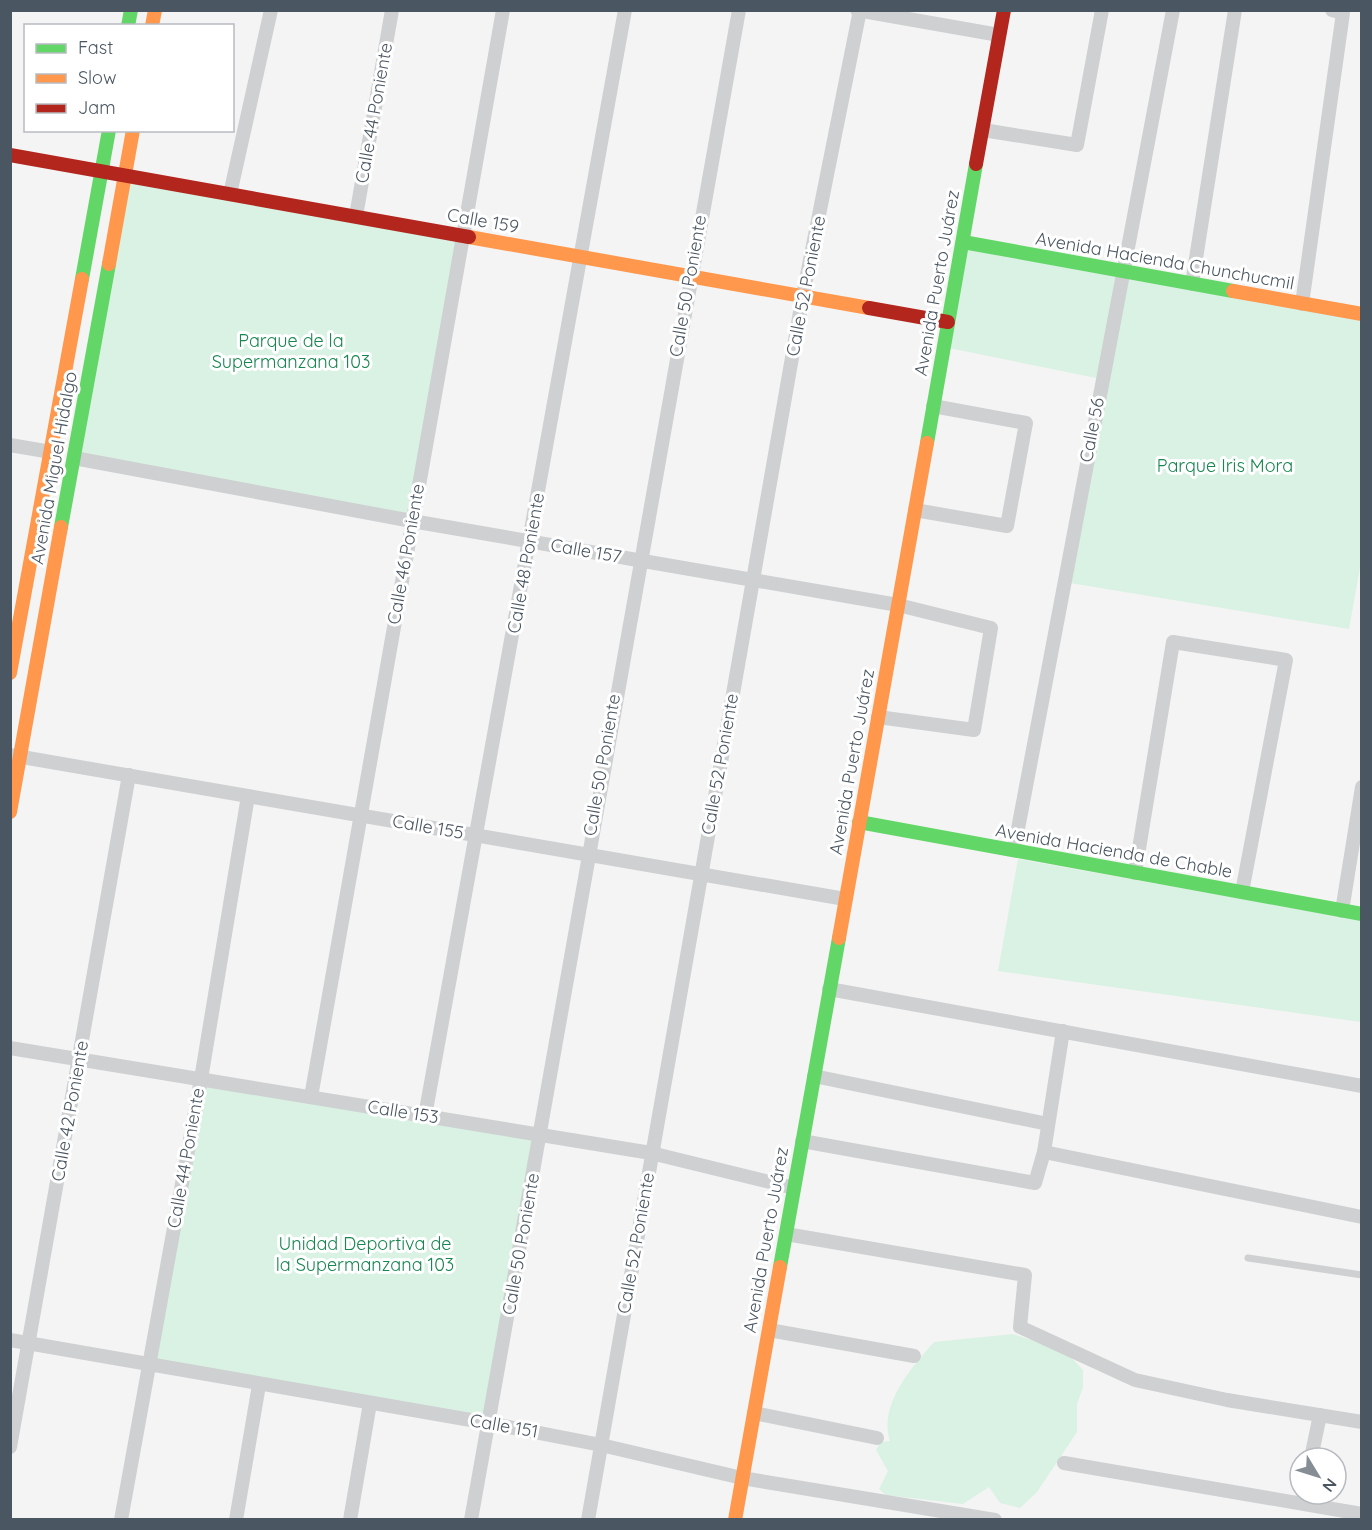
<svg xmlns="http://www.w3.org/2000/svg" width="1372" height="1530" viewBox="0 0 1372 1530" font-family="Quicksand,sans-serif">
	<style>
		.green { fill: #d9f2e3 }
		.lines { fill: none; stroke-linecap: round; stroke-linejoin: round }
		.lane { stroke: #ced0d2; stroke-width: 7 }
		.street { stroke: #ced0d2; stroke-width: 14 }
		.fast { stroke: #63d668; stroke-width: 14 }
		.slow { stroke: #ff974d; stroke-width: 14 }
		.jam { stroke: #b3261e; stroke-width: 14 }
		.labels { text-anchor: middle; stroke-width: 6; stroke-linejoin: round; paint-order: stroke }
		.street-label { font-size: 18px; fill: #4a5661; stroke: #fff }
		.park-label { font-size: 18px; fill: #17864f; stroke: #fff }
	</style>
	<rect width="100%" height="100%" fill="#f4f4f4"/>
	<g class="green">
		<polygon points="126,175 462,236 411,520 75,458"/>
		<polygon points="963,242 1361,315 1362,556 1349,629 1064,582 1101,379 944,347"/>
		<polygon points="1018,859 1361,920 1361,1022 998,971"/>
		<polygon points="203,1082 537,1138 486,1420 151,1361"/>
		<path d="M 1013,1334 L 1065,1351 L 1083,1370 L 1083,1387 L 1077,1404 L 1077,1432 L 1037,1492 L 1020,1508 L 1000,1503 L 989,1487 L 963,1504 L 886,1495 L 879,1489 L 888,1471 L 876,1450 L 881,1442 L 890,1441 C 878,1405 912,1367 934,1342 Z"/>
	</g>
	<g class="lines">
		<polyline class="lane" points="1248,1258 1362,1275"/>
		<g class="street">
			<polyline points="857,10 999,35"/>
			<polyline points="983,130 1077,145 1102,10"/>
			<polyline points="230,194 271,10"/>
			<polyline points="356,216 392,10"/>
			<polyline points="1192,284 1235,10"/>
			<polyline points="1302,304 1343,13 1332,10"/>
			<polyline points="10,445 51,452"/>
			<polyline points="74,458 412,521 898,605 991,628 974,730 878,717"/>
			<polyline points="915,510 1007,526 1026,423 933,406"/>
			<polyline points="10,755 845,899"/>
			<polyline points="1014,850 1173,10"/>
			<polyline points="1135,873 1173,642 1286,660 1242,892"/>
			<polyline points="1342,911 1362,787"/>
			<polyline points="829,989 1362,1086"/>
			<polyline points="10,1048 651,1153 794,1188"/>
			<polyline points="814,1076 1048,1124"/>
			<polyline points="311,1097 503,10"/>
			<polyline points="425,1116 625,10"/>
			<polyline points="802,1141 1035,1183 1044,1152 1063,1031"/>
			<polyline points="1044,1152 1362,1217"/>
			<polyline points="786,1234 1025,1275 1020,1327 1135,1380 1227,1400 1362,1422"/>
			<polyline points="769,1330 914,1356"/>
			<polyline points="10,1340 488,1423 601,1445 742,1478 995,1520"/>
			<polyline points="754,1413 877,1438"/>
			<polyline points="10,1447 129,775"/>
			<polyline points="1311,1458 1320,1415"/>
			<polyline points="1064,1463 1362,1514"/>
			<polyline points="121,1520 201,1079 248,796"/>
			<polyline points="236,1520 259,1385"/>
			<polyline points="350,1520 370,1403"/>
			<path d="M 471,1520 C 562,1017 646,513 739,10"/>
			<polyline points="588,1520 803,295 860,10"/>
		</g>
		<g class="fast">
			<polyline points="128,26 131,10"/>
			<polyline points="963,242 1233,291"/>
			<polyline points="82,279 109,130"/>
			<polyline points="927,443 976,164"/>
			<polyline points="61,527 109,264"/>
			<polyline points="859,822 1362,914"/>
			<polyline points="780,1267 839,938"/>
		</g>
		<g class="slow">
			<polyline points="152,26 155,10"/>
			<polyline points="469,237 869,308"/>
			<polyline points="109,264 133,130"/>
			<polyline points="1233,291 1362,314"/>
			<polyline points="10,673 82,279"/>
			<polyline points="10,812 61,527"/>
			<polyline points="839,938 927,443"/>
			<polyline points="735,1520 780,1267"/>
		</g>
		<g class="jam">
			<polyline points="10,155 469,237"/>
			<polyline points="976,164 1004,10"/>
			<polyline points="869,308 948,322"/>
		</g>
	</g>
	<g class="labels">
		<g class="street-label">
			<text transform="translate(374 113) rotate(-80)" y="6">Calle 44 Poniente</text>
			<text transform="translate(483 221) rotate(10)" y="6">Calle 159</text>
			<text transform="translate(1165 261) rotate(10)" y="6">Avenida Hacienda Chunchucmil</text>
			<text transform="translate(937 283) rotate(-80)" y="6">Avenida Puerto Juárez</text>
			<text transform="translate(688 286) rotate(-80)" y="6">Calle 50 Poniente</text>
			<text transform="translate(806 286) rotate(-79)" y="6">Calle 52 Poniente</text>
			<text transform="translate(1092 430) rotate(-79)" y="6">Calle 56</text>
			<text transform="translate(54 468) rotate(-80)" y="6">Avenida Miguel Hidalgo</text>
			<text transform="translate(586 551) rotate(10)" y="6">Calle 157</text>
			<text transform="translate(406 554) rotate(-80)" y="6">Calle 46 Poniente</text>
			<text transform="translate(526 563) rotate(-80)" y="6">Calle 48 Poniente</text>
			<text transform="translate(852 762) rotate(-80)" y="6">Avenida Puerto Juárez</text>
			<text transform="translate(720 764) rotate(-80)" y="6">Calle 52 Poniente</text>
			<text transform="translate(602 765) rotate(-80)" y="6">Calle 50 Poniente</text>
			<text transform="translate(428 827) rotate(10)" y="6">Calle 155</text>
			<text transform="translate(1114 851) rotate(10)" y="6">Avenida Hacienda de Chable</text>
			<text transform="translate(70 1111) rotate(-80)" y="6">Calle 42 Poniente</text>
			<text transform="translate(403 1112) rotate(9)" y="6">Calle 153</text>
			<text transform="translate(186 1158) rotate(-80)" y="6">Calle 44 Poniente</text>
			<text transform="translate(766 1240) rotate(-80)" y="6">Avenida Puerto Juárez</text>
			<text transform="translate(636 1243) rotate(-80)" y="6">Calle 52 Poniente</text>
			<text transform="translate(521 1244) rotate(-80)" y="6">Calle 50 Poniente</text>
			<text transform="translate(504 1426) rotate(10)" y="6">Calle 151</text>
		</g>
		<g class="park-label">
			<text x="291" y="347">Parque de la<tspan x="291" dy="21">Supermanzana 103</tspan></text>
			<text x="1225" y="472">Parque Iris Mora</text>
			<text x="365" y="1250">Unidad Deportiva de<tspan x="365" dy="21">la Supermanzana 103</tspan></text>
		</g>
	</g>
	<rect width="1372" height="1530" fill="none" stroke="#4a5661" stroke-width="24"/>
	<rect x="24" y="24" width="210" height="108" fill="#ffffff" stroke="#b7bbc0" stroke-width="1.5"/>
	<rect x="36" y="44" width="30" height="9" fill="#63d668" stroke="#b7bbc0" stroke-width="1.5"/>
	<text x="78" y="54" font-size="18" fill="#4a5661">Fast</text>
	<rect x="36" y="74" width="30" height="9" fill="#ff974d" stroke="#b7bbc0" stroke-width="1.5"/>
	<text x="78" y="84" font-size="18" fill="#4a5661">Slow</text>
	<rect x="36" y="104" width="30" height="9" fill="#b3261e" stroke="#b7bbc0" stroke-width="1.5"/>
	<text x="78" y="114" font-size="18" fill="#4a5661">Jam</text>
	<g transform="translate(1318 1476) rotate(128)"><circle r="28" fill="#ffffff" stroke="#b7bbc0" stroke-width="1.5"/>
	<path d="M0-4.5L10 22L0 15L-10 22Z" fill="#868d94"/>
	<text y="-9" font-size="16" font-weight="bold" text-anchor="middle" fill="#4a5661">N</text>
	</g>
</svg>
